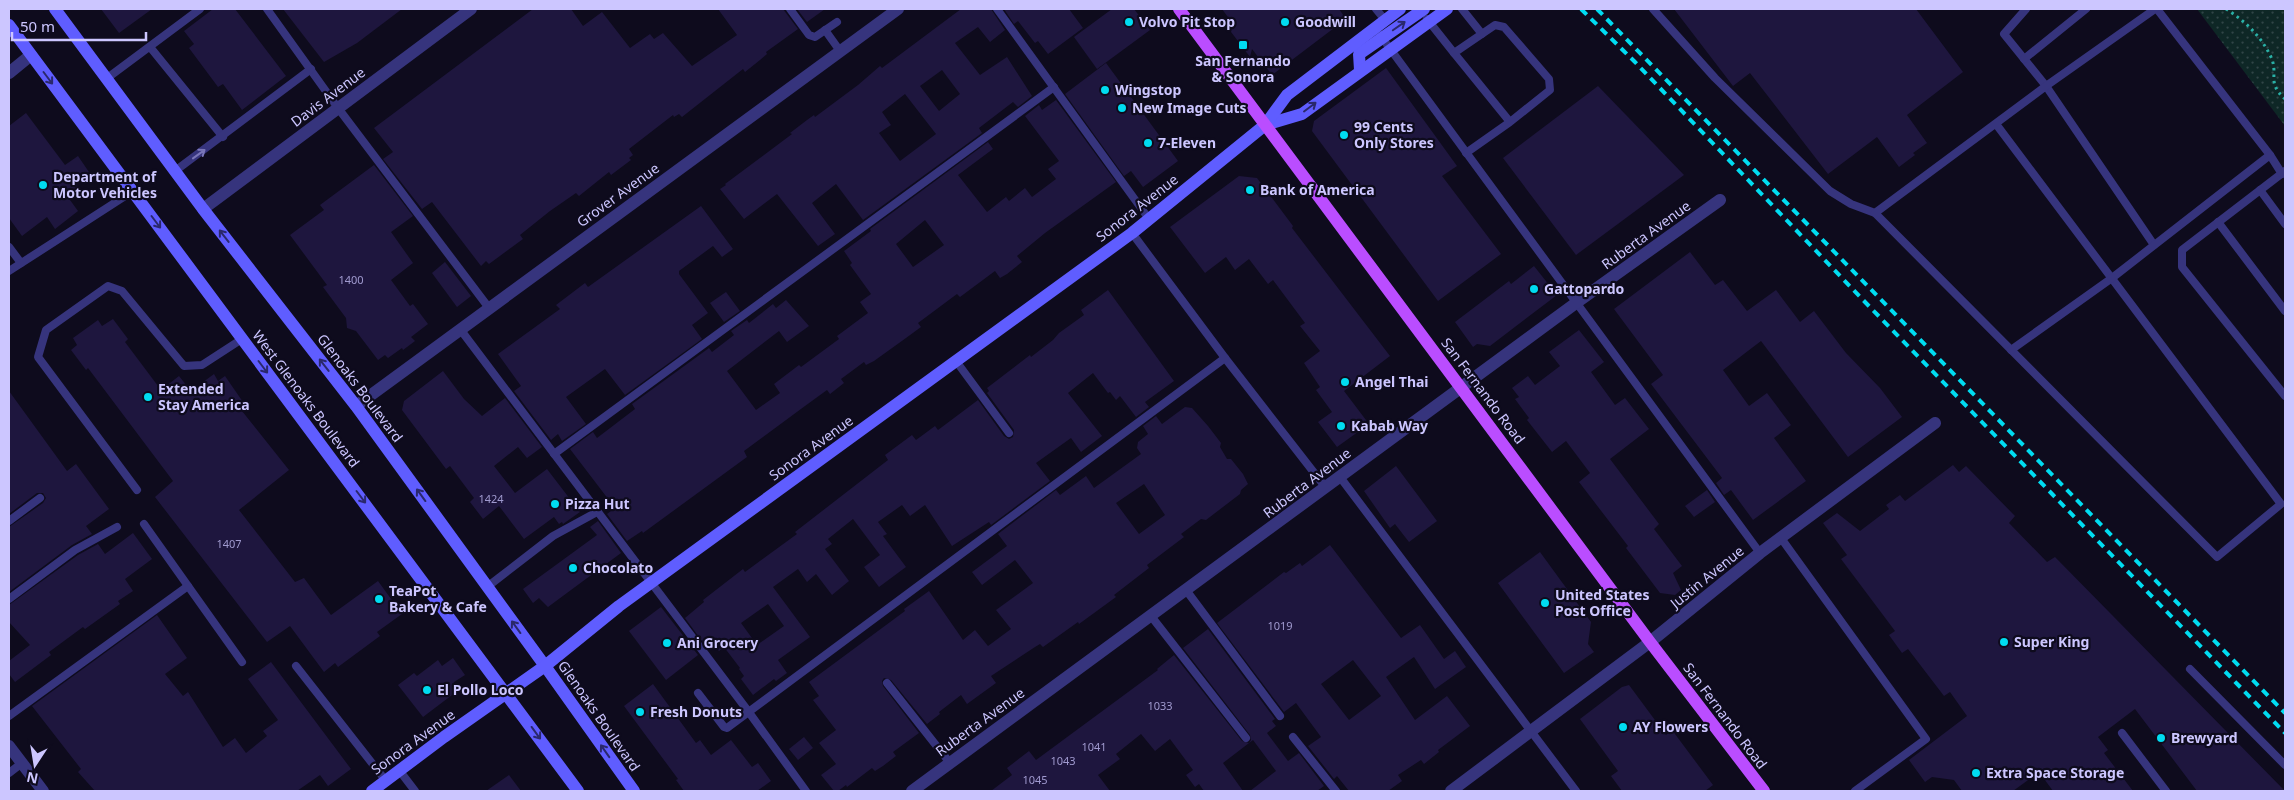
<svg xmlns="http://www.w3.org/2000/svg" width="2294" height="800" viewBox="0 0 2294 800" font-family="'Noto Sans',sans-serif">
	<style>
		.grass { fill: url(#grass-dots) }
		.building { fill: #1e163e; fill-rule: evenodd }
		.lines { fill: none; stroke-linecap: round; stroke-linejoin: round }
		.path { stroke: #29b0a6; stroke-width: 3; stroke-dasharray: 2.5 4; stroke-linecap: butt }
		.lane { stroke: #36347d; stroke-width: 8 }
		.street { stroke: #36347d; stroke-width: 12 }
		.secondary { stroke: #5f5dff; stroke-width: 12 }
		.primary { stroke: #ba4dff; stroke-width: 12 }
		.rail { stroke: #00dcf1; stroke-width: 4; stroke-dasharray: 8 6; stroke-linecap: butt }
		.oneway { stroke: #2a286c }
		.oneway2 { stroke: #7a76b8 }
		.poi-dot { fill: #00dcf1; stroke: #0e0b1d; stroke-width: 2 }
		.labels { text-anchor: middle; stroke-width: 4.5; stroke-linejoin: round; paint-order: stroke }
		.number-label { font-size: 11px; fill: #a09acf }
		.poi-label { font-size: 14px; font-weight: bold; fill: #ccc6ff; stroke: #0e0b1d; text-anchor: start }
		.street-label { font-size: 14px; fill: #ccc6ff; stroke: #0e0b1d }
	</style>
	<defs>
		<pattern id="grass-dots" width="8" height="8" patternUnits="userSpaceOnUse" patternTransform="scale(1.25)"><rect width="8" height="8" fill="#0e2726"/><path d="M2 2h.1M6 6h.1" fill="none" stroke="#304547" stroke-width="1.8" stroke-linecap="round"/></pattern>
	</defs>
	<rect width="100%" height="100%" fill="#0e0b1d"/>
	<polygon class="grass" points="2197,9 2285,9 2285,126"/>
	<g class="building">
		<polygon points="101,9 152,9 119,33"/>
		<polygon points="213,9 235,9 286,76 242,110 223,84 218,87 189,48 194,44 184,31"/>
		<polygon points="283,9 402,9 357,43 324,62"/>
		<polygon points="533,9 571,9 583,26 602,12 630,48 650,34 654,39 663,33 692,66 737,35 718,9 783,9 798,29 766,52 767,54 760,60 745,72 743,69 682,117 679,114 674,117 673,115 629,149 633,155 629,158 631,160 611,175 609,172 579,196 576,193 550,211 520,235 523,239 489,264 486,261 481,266 432,202 422,209 383,159 393,152 374,128"/>
		<polygon points="797,9 825,9 807,22"/>
		<path d="M 961,9 L 991,9 L 1005,30 L 990,42 L 978,27 L 955,43 L 980,75 L 1007,57 L 1032,96 L 1018,107 L 1013,102 L 979,128 L 982,133 L 863,220 L 836,184 L 812,203 L 835,234 L 818,246 L 777,194 L 744,219 L 720,189 L 726,185 L 725,184 L 792,134 L 790,133 L 807,120 L 814,115 L 815,117 L 858,85 L 880,66 L 882,68 ZM 942,70 L 960,94 L 939,111 L 920,86 ZM 905,94 L 936,134 L 900,161 L 879,133 L 891,125 L 882,112 Z"/>
		<polygon points="1004,9 1069,9 1083,28 1048,54 1038,41 1035,43 1018,21 1014,24"/>
		<polygon points="1112,9 1134,9 1150,30 1097,69 1074,37"/>
		<polygon points="1222,9 1339,9 1346,19 1272,75 1252,49 1250,57 1225,24 1230,20"/>
		<polygon points="1674,9 1916,9 1963,72 1907,115 1927,143 1913,153 1915,155 1899,167 1877,137 1828,174 1750,73 1733,86"/>
		<polygon points="1106,63 1178,161 1143,187 1131,171 1124,176 1065,94"/>
		<polygon points="1386,68 1457,166 1442,176 1501,254 1438,301 1312,131 1314,121"/>
		<polygon points="1598,86 1684,175 1576,255 1503,158"/>
		<path d="M 1056,100 L 1116,182 L 1045,233 L 1017,256 L 1022,262 L 1007,274 L 1000,278 L 995,271 L 960,297 L 957,294 L 918,323 L 921,327 L 906,338 L 874,361 L 866,365 L 864,362 L 841,379 L 844,383 L 830,394 L 827,390 L 805,406 L 744,451 L 747,457 L 643,533 L 642,531 L 627,541 L 607,514 L 615,508 L 570,449 L 593,432 L 597,438 L 635,409 L 632,404 L 709,348 L 712,352 L 734,335 L 731,331 L 747,320 L 749,323 L 773,304 L 776,308 L 786,300 L 809,326 L 787,342 L 779,331 L 727,371 L 756,410 L 780,393 L 774,384 L 799,365 L 801,367 L 839,339 L 837,336 L 868,313 L 860,302 L 871,294 L 850,265 L 852,263 L 844,251 L 871,231 L 870,229 L 988,142 L 993,149 L 958,175 L 987,212 L 1006,197 L 1009,201 L 1025,188 L 1032,197 L 1056,179 L 1048,169 L 1059,161 L 1025,116 L 1039,105 L 1042,110 ZM 925,220 L 944,245 L 913,267 L 896,244 Z"/>
		<polygon points="26,113 65,165 78,156 91,175 76,184 80,190 70,200 78,211 55,229 47,217 22,236 9,218 9,126"/>
		<polygon points="374,165 413,216 391,232 413,263 391,280 410,306 413,304 428,324 411,337 415,341 403,350 402,348 388,358 385,355 378,360 356,331 347,328 346,318 323,287 327,285 290,235 324,210 320,205"/>
		<polygon points="1239,176 1257,178 1293,226 1292,228 1390,356 1344,391 1369,424 1337,447 1318,422 1332,412 1316,390 1320,387 1304,363 1320,351 1300,326 1305,323 1273,280 1268,284 1249,259 1235,270 1226,257 1205,273 1170,227"/>
		<polygon points="701,206 733,249 722,257 713,246 679,271 679,274 708,313 692,325 702,339 625,395 605,369 566,397 586,424 562,441 558,434 551,440 514,391 521,386 498,354 560,309 556,305 585,283 588,287"/>
		<polygon points="1690,252 1715,285 1723,280 1747,311 1776,290 1800,322 1814,311 1846,353 1880,388 1902,417 1848,457 1761,341 1723,370 1749,406 1767,393 1791,425 1774,438 1806,481 1753,520 1731,490 1724,495 1716,483 1722,478 1651,384 1663,375 1614,309"/>
		<polygon points="445,262 471,296 457,307 432,273"/>
		<polygon points="1534,266 1557,295 1490,346 1477,344 1473,347 1455,322 1509,281 1511,284"/>
		<path d="M 1108,290 L 1174,381 L 1145,402 L 1149,407 L 1136,417 L 1120,396 L 1116,400 L 1110,392 L 1108,393 L 1093,373 L 1068,393 L 1102,436 L 1081,452 L 1071,438 L 1036,463 L 1050,481 L 991,525 L 989,522 L 952,546 L 925,505 L 910,516 L 902,505 L 878,522 L 887,534 L 883,536 L 906,567 L 879,587 L 864,567 L 880,555 L 853,519 L 828,539 L 832,544 L 825,549 L 849,581 L 832,595 L 816,574 L 807,582 L 798,569 L 773,587 L 810,637 L 778,660 L 787,673 L 776,681 L 774,679 L 753,695 L 741,679 L 744,676 L 739,669 L 740,668 L 724,647 L 719,651 L 713,644 L 707,648 L 685,618 L 704,602 L 703,600 L 743,569 L 745,572 L 797,534 L 795,532 L 888,460 L 885,455 L 912,435 L 916,440 L 935,426 L 938,430 L 978,400 L 1004,436 L 1009,439 L 1013,437 L 1014,430 L 987,393 L 989,391 L 987,388 L 1030,355 L 1031,357 L 1053,340 L 1059,333 L 1084,315 L 1081,310 ZM 768,604 L 784,626 L 757,645 L 741,623 Z"/>
		<polygon points="726,292 740,311 724,322 710,303"/>
		<polygon points="113,319 128,339 125,342 161,390 179,376 191,391 214,374 218,381 225,376 243,402 238,406 289,470 239,510 295,582 304,578 331,615 378,581 402,614 377,632 380,636 338,667 335,663 324,672 290,626 267,642 155,497 173,481 88,368 86,370 71,350 77,345 73,338 98,320 102,326"/>
		<polygon points="1579,330 1604,362 1591,372 1615,405 1625,398 1649,429 1610,459 1659,524 1654,529 1682,566 1673,573 1681,590 1675,595 1660,593 1626,548 1628,546 1579,482 1590,473 1566,441 1552,452 1527,420 1529,418 1515,399 1519,397 1512,388 1528,376 1535,385 1560,366 1549,352"/>
		<polygon points="443,371 464,399 482,416 505,398 542,447 527,458 518,447 494,466 515,493 547,469 580,512 563,524 562,522 559,524 554,517 524,539 499,506 483,519 470,502 474,498 450,466 446,469 402,410 404,401"/>
		<polygon points="9,391 67,471 76,464 109,509 86,526 92,534 72,545 9,592 9,527 43,503 46,498 43,493 37,493 9,514"/>
		<path d="M 1185,407 L 1192,408 L 1208,426 L 1221,443 L 1220,447 L 1227,459 L 1231,459 L 1243,474 L 1248,484 L 1241,490 L 1240,494 L 1206,520 L 1201,519 L 1181,534 L 1184,537 L 1147,565 L 1149,568 L 1114,595 L 1116,597 L 1079,624 L 1078,622 L 1043,647 L 1040,644 L 1035,647 L 991,676 L 996,683 L 967,704 L 961,695 L 939,712 L 940,714 L 927,724 L 891,680 L 884,678 L 882,681 L 883,686 L 919,733 L 893,752 L 896,756 L 883,766 L 875,771 L 872,768 L 847,787 L 846,785 L 838,791 L 834,791 L 821,775 L 836,764 L 819,743 L 836,730 L 813,700 L 819,696 L 809,682 L 905,611 L 904,609 L 929,591 L 963,640 L 975,630 L 988,646 L 1011,629 L 996,610 L 1033,583 L 1015,560 L 982,585 L 972,572 L 1007,546 L 998,534 L 1056,490 L 1060,495 L 1086,476 L 1094,488 L 1141,454 L 1137,448 L 1138,442 L 1148,434 L 1143,426 L 1156,416 L 1162,424 ZM 1144,484 L 1165,515 L 1139,534 L 1116,503 Z"/>
		<polygon points="1953,465 1959,472 1966,466 2015,516 2009,523 2047,562 2055,557 2285,791 2197,791 2135,709 2098,737 2108,750 2104,753 2133,791 2053,791 2039,772 2013,791 1962,791 1954,780 1932,777 1925,782 1909,760 1967,716 1950,692 1944,696 1908,649 1902,653 1889,635 1895,631 1841,559 1847,555 1823,523 1837,513 1860,531 1889,509 1886,505 1900,495 1905,501"/>
		<polygon points="1396,466 1437,521 1409,542 1395,524 1390,528 1364,491"/>
		<polygon points="1707,490 1715,502 1694,517 1685,506"/>
		<polygon points="598,521 621,553 548,607 539,598 533,603 523,589 597,535 590,527"/>
		<polygon points="133,533 152,559 125,579 133,591 118,601 120,604 85,629 83,627 49,652 51,655 15,682 9,674 9,661 30,645 9,622 9,605 78,555 98,544 105,554"/>
		<path d="M 1330,545 L 1401,638 L 1420,625 L 1444,659 L 1455,651 L 1466,667 L 1435,689 L 1414,657 L 1386,677 L 1415,720 L 1447,696 L 1470,726 L 1438,750 L 1439,752 L 1424,764 L 1421,760 L 1398,775 L 1402,781 L 1388,791 L 1349,791 L 1337,776 L 1334,779 L 1308,746 L 1321,737 L 1296,703 L 1284,712 L 1217,623 L 1284,572 L 1286,573 L 1300,563 L 1302,566 ZM 1353,660 L 1381,696 L 1349,720 L 1321,684 Z"/>
		<polygon points="1540,552 1591,622 1588,644 1594,652 1564,673 1498,583"/>
		<polygon points="661,607 698,655 666,680 629,631"/>
		<polygon points="157,615 187,658 165,674 183,696 188,692 223,747 235,738 246,753 267,736 263,731 278,720 248,679 271,662 351,769 328,786 320,775 297,791 95,791 78,772 81,769 32,706"/>
		<polygon points="1208,629 1275,719 1272,721 1276,726 1267,733 1288,761 1299,753 1324,786 1317,791 1250,791 1276,771 1253,740 1223,763 1243,791 1204,791 1199,784 1195,787 1186,775 1193,770 1170,739 1155,751 1141,734 1116,754 1120,759 1098,775 1110,791 991,791 1012,775 1007,768 1029,751 1036,760 1158,670 1157,669 1174,655 1242,741 1249,743 1251,740 1250,735 1183,648"/>
		<polygon points="453,658 465,675 454,682 452,695 423,717 398,685 414,673 417,676 438,660 442,666"/>
		<polygon points="653,684 696,743 700,740 711,755 731,740 752,767 758,763 771,781 757,791 684,791 676,780 678,779 624,706"/>
		<polygon points="1629,685 1666,735 1672,730 1713,785 1705,791 1622,791 1611,776 1618,771 1580,719 1622,687"/>
		<polygon points="804,737 813,748 798,760 789,749"/>
		<polygon points="509,775 521,791 486,791"/>
	</g>
	<g class="lines">
		<path class="path" d="M 2226,9 C 2245,21 2261,36 2271,57 C 2279,75 2266,82 2285,99"/>
		<g class="lane">
			<polyline points="267,9 338,108 489,308"/>
			<polyline points="790,9 809,35 815,37 837,22"/>
			<polyline points="997,9 1149,219"/>
			<polyline points="1376,9 1385,20"/>
			<polyline points="1462,9 1482,34"/>
			<polyline points="1653,9 1715,78 1830,191 1851,204 1875,213"/>
			<polyline points="2026,9 2004,34 2046,86 2154,245"/>
			<polyline points="2157,9 2270,155"/>
			<polyline points="1427,19 1454,53"/>
			<polyline points="825,30 840,51"/>
			<polyline points="1380,35 1760,553"/>
			<polyline points="150,47 223,137"/>
			<polyline points="2024,59 2086,9"/>
			<polyline points="106,79 200,9"/>
			<polyline points="1996,124 2281,504 2217,557 1875,213 2046,86 2155,9"/>
			<polyline points="1466,153 1510,122 1550,90 1549,79 1504,27 1495,25 1454,53 1510,122"/>
			<polyline points="175,171 311,69"/>
			<polyline points="2285,171 2182,250 2182,267 2285,396"/>
			<polyline points="2260,190 2285,224"/>
			<polyline points="2218,222 2285,311"/>
			<polyline points="1132,233 1225,358 1326,488"/>
			<polyline points="9,247 21,263"/>
			<polyline points="9,271 133,191"/>
			<polyline points="460,329 748,711 806,791"/>
			<polyline points="2011,350 2112,278 2270,155 2282,174"/>
			<polyline points="956,361 1009,433"/>
			<polyline points="554,454 1054,87"/>
			<polyline points="1340,477 1576,791"/>
			<polyline points="137,490 38,357 46,330 108,286 122,291 184,366 202,365 242,339"/>
			<polyline points="9,521 40,498"/>
			<polyline points="144,524 188,586"/>
			<polyline points="1781,538 1926,739 1855,791"/>
			<polyline points="487,587 553,536 597,512"/>
			<polyline points="1186,590 1280,716"/>
			<polyline points="9,599 75,550 117,527"/>
			<polyline points="1151,616 1246,738"/>
			<polyline points="296,666 386,781"/>
			<polyline points="2190,669 2285,765"/>
			<polyline points="887,683 950,763"/>
			<polyline points="698,693 724,727 727,728 1225,358"/>
			<polyline points="9,716 188,586 242,662"/>
			<polyline points="2122,733 2166,791"/>
			<polyline points="1293,737 1336,791"/>
			<polyline points="399,770 415,791"/>
			<polyline points="9,773 22,763"/>
		</g>
		<g class="street">
			<polyline points="9,73 31,55"/>
			<polyline points="203,209 471,9"/>
			<polyline points="356,406 898,9"/>
			<polyline points="9,746 43,791"/>
			<polyline points="912,791 1576,303 1720,200"/>
			<polyline points="1451,791 1650,642 1760,553 1935,423"/>
		</g>
		<g class="secondary">
			<polyline points="55,9 203,209 356,406 545,666 634,791"/>
			<polyline points="9,25 578,791"/>
			<polyline points="1360,70 1359,54 1424,9"/>
			<polyline points="1265,125 1302,114 1447,9"/>
			<polyline points="372,791 444,737 545,666 619,606 1132,233 1265,125 1287,95 1400,9"/>
		</g>
		<polyline class="primary" points="1179,9 1650,642 1764,791"/>
		<g class="rail">
			<polyline points="1581,9 1634,61 1865,302 2285,733"/>
			<polyline points="1597,9 2285,713"/>
		</g>
	</g>
	<defs><path id="oneway-shaft" d="M-6 0H5M1.5-3L5.5 0L1.5 3" fill="none" stroke-width="1.6" stroke-linecap="round" stroke-linejoin="round" transform="scale(1.25)"/></defs>
	<g class="oneway">
		<use href="#oneway-shaft" transform="translate(1399 26) rotate(-35)"/>
		<use href="#oneway-shaft" transform="translate(48 78) rotate(53)"/>
		<use href="#oneway-shaft" transform="translate(1310 107) rotate(-37)"/>
		<use href="#oneway-shaft" transform="translate(156 222) rotate(53)"/>
		<use href="#oneway-shaft" transform="translate(224 236) rotate(-128)"/>
		<use href="#oneway-shaft" transform="translate(324 365) rotate(-128)"/>
		<use href="#oneway-shaft" transform="translate(263 367) rotate(53)"/>
		<use href="#oneway-shaft" transform="translate(421 495) rotate(-126)"/>
		<use href="#oneway-shaft" transform="translate(361 497) rotate(53)"/>
		<use href="#oneway-shaft" transform="translate(516 627) rotate(-126)"/>
		<use href="#oneway-shaft" transform="translate(536 733) rotate(54)"/>
		<use href="#oneway-shaft" transform="translate(605 751) rotate(-125)"/>
	</g>
	<use class="oneway2" href="#oneway-shaft" transform="translate(199 154) rotate(-36)"/>
	<g class="poi-dot">
		<circle cx="1129" cy="22" r="5"/>
		<circle cx="1285" cy="22" r="5"/>
		<rect x="1238" y="40" width="10" height="10" rx="2.5"/>
		<circle cx="1105" cy="90" r="5"/>
		<circle cx="1122" cy="108" r="5"/>
		<circle cx="1344" cy="135" r="5"/>
		<circle cx="1148" cy="143" r="5"/>
		<circle cx="43" cy="185" r="5"/>
		<circle cx="1250" cy="190" r="5"/>
		<circle cx="1534" cy="289" r="5"/>
		<circle cx="1345" cy="382" r="5"/>
		<circle cx="148" cy="397" r="5"/>
		<circle cx="1341" cy="426" r="5"/>
		<circle cx="555" cy="504" r="5"/>
		<circle cx="573" cy="568" r="5"/>
		<circle cx="379" cy="599" r="5"/>
		<circle cx="1545" cy="603" r="5"/>
		<circle cx="2004" cy="642" r="5"/>
		<circle cx="667" cy="643" r="5"/>
		<circle cx="427" cy="690" r="5"/>
		<circle cx="640" cy="712" r="5"/>
		<circle cx="1623" cy="727" r="5"/>
		<circle cx="2161" cy="738" r="5"/>
		<circle cx="1976" cy="773" r="5"/>
	</g>
	<g class="labels">
		<g class="number-label">
			<text x="351" y="284">1400</text>
			<text x="491" y="503">1424</text>
			<text x="229" y="548">1407</text>
			<text x="1280" y="630">1019</text>
			<text x="1160" y="710">1033</text>
			<text x="1094" y="751">1041</text>
			<text x="1063" y="765">1043</text>
			<text x="1035" y="784">1045</text>
		</g>
		<g class="poi-label">
			<text x="1139" y="27">Volvo Pit Stop</text>
			<text x="1295" y="27">Goodwill</text>
			<text x="1243" y="66" text-anchor="middle">San Fernando<tspan x="1243" dy="16">&amp; Sonora</tspan></text>
			<text x="1115" y="95">Wingstop</text>
			<text x="1132" y="113">New Image Cuts</text>
			<text x="1354" y="132">99 Cents<tspan x="1354" dy="16">Only Stores</tspan></text>
			<text x="1158" y="148">7-Eleven</text>
			<text x="53" y="182">Department of<tspan x="53" dy="16">Motor Vehicles</tspan></text>
			<text x="1260" y="195">Bank of America</text>
			<text x="1544" y="294">Gattopardo</text>
			<text x="1355" y="387">Angel Thai</text>
			<text x="158" y="394">Extended<tspan x="158" dy="16">Stay America</tspan></text>
			<text x="1351" y="431">Kabab Way</text>
			<text x="565" y="509">Pizza Hut</text>
			<text x="583" y="573">Chocolato</text>
			<text x="389" y="596">TeaPot<tspan x="389" dy="16">Bakery &amp; Cafe</tspan></text>
			<text x="1555" y="600">United States<tspan x="1555" dy="16">Post Office</tspan></text>
			<text x="2014" y="647">Super King</text>
			<text x="677" y="648">Ani Grocery</text>
			<text x="437" y="695">El Pollo Loco</text>
			<text x="650" y="717">Fresh Donuts</text>
			<text x="1633" y="732">AY Flowers</text>
			<text x="2171" y="743">Brewyard</text>
			<text x="1986" y="778">Extra Space Storage</text>
		</g>
		<g class="street-label">
			<text transform="translate(328 97) rotate(-37)" y="5">Davis Avenue</text>
			<text transform="translate(618 195) rotate(-36)" y="5">Grover Avenue</text>
			<text transform="translate(1137 208) rotate(-38)" y="5">Sonora Avenue</text>
			<text transform="translate(1646 235) rotate(-36)" y="5">Ruberta Avenue</text>
			<text transform="translate(360 388) rotate(53)" y="5">Glenoaks Boulevard</text>
			<text transform="translate(1483 391) rotate(53)" y="5">San Fernando Road</text>
			<text transform="translate(306 399) rotate(53)" y="5">West Glenoaks Boulevard</text>
			<text transform="translate(811 448) rotate(-36)" y="5">Sonora Avenue</text>
			<text transform="translate(1307 483) rotate(-37)" y="5">Ruberta Avenue</text>
			<text transform="translate(1707 577) rotate(-39)" y="5">Justin Avenue</text>
			<text transform="translate(599 716) rotate(55)" y="5">Glenoaks Boulevard</text>
			<text transform="translate(1725 716) rotate(53)" y="5">San Fernando Road</text>
			<text transform="translate(980 722) rotate(-36)" y="5">Ruberta Avenue</text>
			<text transform="translate(413 742) rotate(-36)" y="5">Sonora Avenue</text>
		</g>
	</g>
	<rect width="2294" height="800" fill="none" stroke="#ccc6ff" stroke-width="20"/>
	<g transform="translate(35 765) rotate(192)" stroke="#0e0b1d" stroke-width="4" paint-order="stroke">
	<path d="M0-4L9 19L0 12L-9 19Z" fill="#ccc6ff"/>
	<text y="-8" font-size="14" font-weight="bold" text-anchor="middle" fill="#ccc6ff">N</text>
	</g>
	<path d="M12 32v8h134v-8" fill="none" stroke="#ccc6ff" stroke-width="2.5"/>
	<text x="20" y="32" font-size="15" fill="#ccc6ff" stroke="#0e0b1d" stroke-width="4" paint-order="stroke">50 m</text>
</svg>
